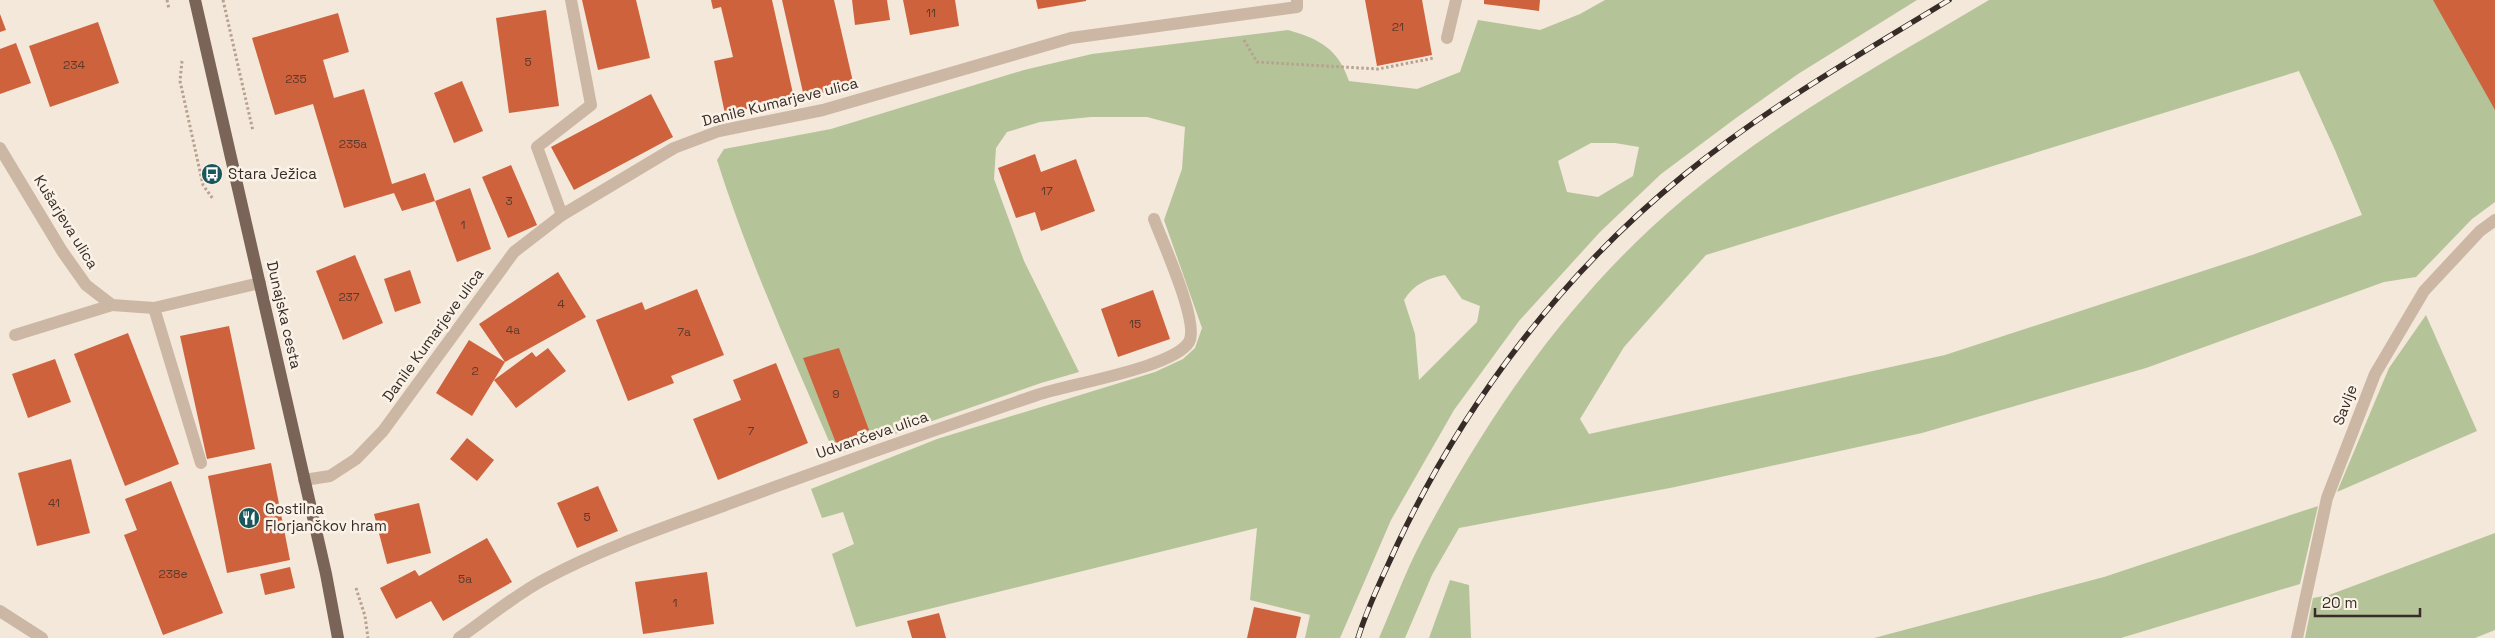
<svg xmlns="http://www.w3.org/2000/svg" width="2495" height="638" viewBox="0 0 2495 638" font-family="'Space Grotesk',sans-serif">
	<style>
		.green { fill: #b5c399; fill-rule: evenodd }
		.building { fill: #ce623d }
		.lines { fill: none; stroke-linecap: round; stroke-linejoin: round }
		.path { stroke: #b8a18f; stroke-width: 3; stroke-dasharray: 2.5 2.5; stroke-linecap: butt }
		.minor { stroke: #ccb7a5; stroke-width: 12 }
		.major { stroke: #7a6357; stroke-width: 12 }
		.rail-casing { stroke: #372c27; stroke-width: 5.5 }
		.rail { stroke: #fbf2e7; stroke-width: 4; stroke-dasharray: 11; stroke-linecap: butt }
		.labels { text-anchor: middle; stroke-width: 5; stroke-linejoin: round; paint-order: stroke }
		.number-label { font-size: 12px; fill: #5d3a2c }
		.street-label { font-size: 15px; fill: #372c27; stroke: #fbf2e7 }
		.poi-label { font-size: 15px; fill: #372c27; stroke: #fbf2e7; text-anchor: start }
	</style>
	<rect width="100%" height="100%" fill="#f3e8da"/>
	<g class="green">
		<path d="M 1605,0 L 1917,0 L 1798,74 L 1736,118 L 1661,174 L 1600,232 L 1519,321 L 1454,410 L 1391,520 L 1340,638 L 1305,638 L 1310,615 L 1250,600 L 1257,528 L 856,627 L 832,554 L 854,544 L 843,512 L 822,518 L 811,489 L 937,439 L 1155,372 L 1183,359 L 1195,348 L 1202,328 L 1164,220 L 1182,169 L 1185,127 L 1147,117 L 1091,117 L 1040,122 L 1007,132 L 996,148 L 994,179 L 1024,261 L 1079,372 L 1041,383 L 835,455 C 793,358 749,261 717,160 L 724,149 L 831,129 L 1024,70 L 1092,54 L 1288,30 C 1320,39 1338,49 1349,81 L 1417,89 L 1460,72 L 1478,20 L 1540,30 L 1580,14 ZM 1591,143 L 1615,143 L 1639,147 L 1633,176 L 1598,197 L 1567,192 L 1558,161 ZM 1445,275 L 1462,299 L 1480,306 L 1477,322 L 1419,380 L 1415,334 L 1404,300 C 1414,284 1428,278 1445,275 Z"/>
		<path d="M 1989,0 L 2495,0 L 2495,202 L 2472,219 L 2416,277 L 2384,282 L 2146,368 L 1922,433 L 1675,487 L 1459,528 L 1432,575 L 1405,638 L 1379,638 C 1393,606 1405,573 1421,542 C 1488,414 1573,291 1685,198 C 1778,120 1885,62 1989,0 ZM 2299,71 L 2335,150 L 2362,215 L 2252,255 L 1945,355 L 1589,434 L 1580,419 L 1624,347 L 1706,255 Z"/>
		<polygon points="2426,315 2477,431 2337,492 2389,368"/>
		<polygon points="2318,506 2300,584 2121,638 1874,638 2104,577"/>
		<polygon points="2495,533 2495,630 2475,638 2305,638 2313,598 2329,595"/>
		<polygon points="1450,580 1469,585 1471,638 1429,638"/>
	</g>
	<g class="building">
		<polygon points="582,0 636,0 650,58 598,70"/>
		<polygon points="711,0 772,0 794,98 725,114 714,61 733,57 721,7 713,9"/>
		<polygon points="782,0 834,0 854,86 804,97"/>
		<polygon points="852,0 887,0 890,20 855,25"/>
		<polygon points="903,0 955,0 959,26 910,35"/>
		<polygon points="1036,0 1086,0 1086,1 1038,9"/>
		<polygon points="1365,0 1422,0 1432,55 1377,66"/>
		<polygon points="1484,0 1540,0 1539,11 1484,4"/>
		<polygon points="2433,0 2495,0 2495,110"/>
		<polygon points="546,10 559,106 509,113 496,18"/>
		<polygon points="338,13 349,52 323,60 334,98 364,89 392,184 425,173 435,201 402,211 394,193 344,208 313,104 275,115 252,38"/>
		<polygon points="0,14 6,30 0,32"/>
		<polygon points="98,22 119,83 50,107 29,46"/>
		<polygon points="16,43 31,83 0,94 0,49"/>
		<polygon points="462,81 483,131 454,143 434,93"/>
		<polygon points="651,94 673,137 574,190 551,147"/>
		<polygon points="1035,154 1041,172 1076,159 1095,211 1041,231 1035,212 1016,218 998,168"/>
		<polygon points="511,165 537,225 508,238 482,177"/>
		<polygon points="470,188 491,249 457,262 435,201"/>
		<polygon points="355,255 383,323 343,340 316,271"/>
		<polygon points="410,270 421,303 395,312 384,279"/>
		<polygon points="558,272 586,317 505,362 472,416 436,393 469,340 505,362 479,324"/>
		<polygon points="697,289 724,355 671,376 674,383 628,401 596,320 642,302 645,310"/>
		<polygon points="1153,290 1170,339 1118,357 1101,309"/>
		<polygon points="229,326 255,449 207,459 180,336"/>
		<polygon points="128,333 179,464 125,486 74,354"/>
		<polygon points="548,348 566,371 516,408 494,380 532,352 536,357"/>
		<polygon points="839,348 869,430 836,443 803,358"/>
		<polygon points="55,359 71,402 28,418 12,374"/>
		<polygon points="776,363 808,443 718,480 693,419 741,400 733,380"/>
		<polygon points="467,438 494,460 477,481 450,459"/>
		<polygon points="71,459 90,533 37,546 18,473"/>
		<polygon points="271,463 290,560 227,573 208,476"/>
		<polygon points="171,481 223,613 163,635 124,535 137,530 125,499"/>
		<polygon points="598,486 618,531 577,548 557,503"/>
		<polygon points="419,503 431,553 387,564 374,514"/>
		<polygon points="487,538 512,582 443,621 431,601 396,619 380,588 415,570 419,576"/>
		<polygon points="290,567 295,588 265,595 260,574"/>
		<polygon points="707,572 714,624 643,634 635,582"/>
		<polygon points="1254,607 1301,617 1296,638 1247,638"/>
		<polygon points="939,613 946,638 912,638 907,621"/>
	</g>
	<g class="lines">
		<g class="path">
			<polyline points="167,0 169,9"/>
			<polyline points="223,0 253,131"/>
			<polyline points="1244,40 1257,62 1378,69 1434,58"/>
			<polyline points="182,61 180,81 203,185 213,199"/>
			<polyline points="356,588 365,616 368,638"/>
		</g>
		<g class="minor">
			<polyline points="1447,38 1456,0"/>
			<polyline points="0,148 62,251 86,285 112,305 154,308 260,283"/>
			<polyline points="562,215 537,147 591,105 571,0"/>
			<polyline points="154,308 201,463"/>
			<polyline points="15,335 112,305"/>
			<polyline points="304,480 330,476 356,459 383,431 514,252 562,215 674,148 719,131 823,110 1071,38 1297,7 1297,0"/>
			<polyline points="0,611 42,638"/>
			<path d="M 459,638 C 488,618 516,594 547,578 C 603,548 663,528 723,506 C 827,467 932,431 1037,395 C 1069,384 1173,368 1189,342 C 1200,323 1162,241 1154,219"/>
			<polyline points="2297,638 2327,498 2375,374 2424,291 2480,231 2495,220"/>
		</g>
		<polyline class="major" points="195,0 326,574 338,638"/>
		<g class="rail-casing">
			<path id="rail" d="M 1358,638 C 1368,605 1384,574 1398,543 C 1465,402 1562,274 1684,175 C 1766,108 1859,55 1949,0"/>
		</g>
		<use href="#rail" class="rail"/>
	</g>
	<defs>
		<g id="bus-disc" transform="scale(1.125)"><circle r="9.5" fill="#1a575c" stroke="#fbf2e7"/><path d="M-5-6H5V4H4V6H2V4H-2V6H-4V4H-5ZM-3.5-4V0h7V-4ZM-3.5 1.2v1.5H-2V1.2ZM2 1.2v1.5H3.5V1.2Z" fill="#fff"/></g>
		<g id="restaurant-disc" transform="scale(1.125)"><circle r="9.5" fill="#1a575c" stroke="#fbf2e7"/><path d="M-5-6h1v4h1v-4h1v4h1v-4h1v5L-1.5 .5V6h-2V.5L-5-1ZM5-6V6H3V1.5H1.5Q1.5-4 5-6Z" fill="#fff"/></g>
	</defs>
	<g fill-rule="evenodd">
		<use href="#bus-disc" x="212" y="174"/>
		<use href="#restaurant-disc" x="249" y="518"/>
	</g>
	<g class="labels">
		<g class="number-label">
			<text x="931" y="17">11</text>
			<text x="1398" y="31">21</text>
			<text x="528" y="66">5</text>
			<text x="74" y="69">234</text>
			<text x="296" y="83">235</text>
			<text x="353" y="148">235a</text>
			<text x="1047" y="195">17</text>
			<text x="509" y="205">3</text>
			<text x="463" y="229">1</text>
			<text x="349" y="301">237</text>
			<text x="561" y="308">4</text>
			<text x="1135" y="328">15</text>
			<text x="513" y="334">4a</text>
			<text x="684" y="336">7a</text>
			<text x="475" y="375">2</text>
			<text x="836" y="398">9</text>
			<text x="751" y="435">7</text>
			<text x="54" y="507">41</text>
			<text x="587" y="521">5</text>
			<text x="173" y="578">238e</text>
			<text x="465" y="583">5a</text>
			<text x="675" y="607">1</text>
		</g>
		<g class="street-label">
			<text transform="translate(780 102) rotate(-14)" y="5">Danile Kumarjeve ulica</text>
			<text transform="translate(66 222) rotate(58)" y="5">Kušarjeva ulica</text>
			<text transform="translate(284 315) rotate(77)" y="5">Dunajska cesta</text>
			<text transform="translate(433 335) rotate(-54)" y="5">Danile Kumarjeve ulica</text>
			<text transform="translate(2345 405) rotate(-69)" y="5">Savlje</text>
			<text transform="translate(872 435) rotate(-19)" y="5">Udvančeva ulica</text>
		</g>
		<g class="poi-label">
			<text x="228" y="179">Stara Ježica</text>
			<text x="265" y="514">Gostilna<tspan x="265" dy="17">Florjančkov hram</tspan></text>
		</g>
	</g>
	<path d="M2315 608v8h105v-8" fill="none" stroke="#372c27" stroke-width="2.5"/>
	<text x="2322" y="608" font-size="15" fill="#372c27" stroke="#fbf2e7" stroke-width="4" paint-order="stroke">20 m</text>
</svg>
